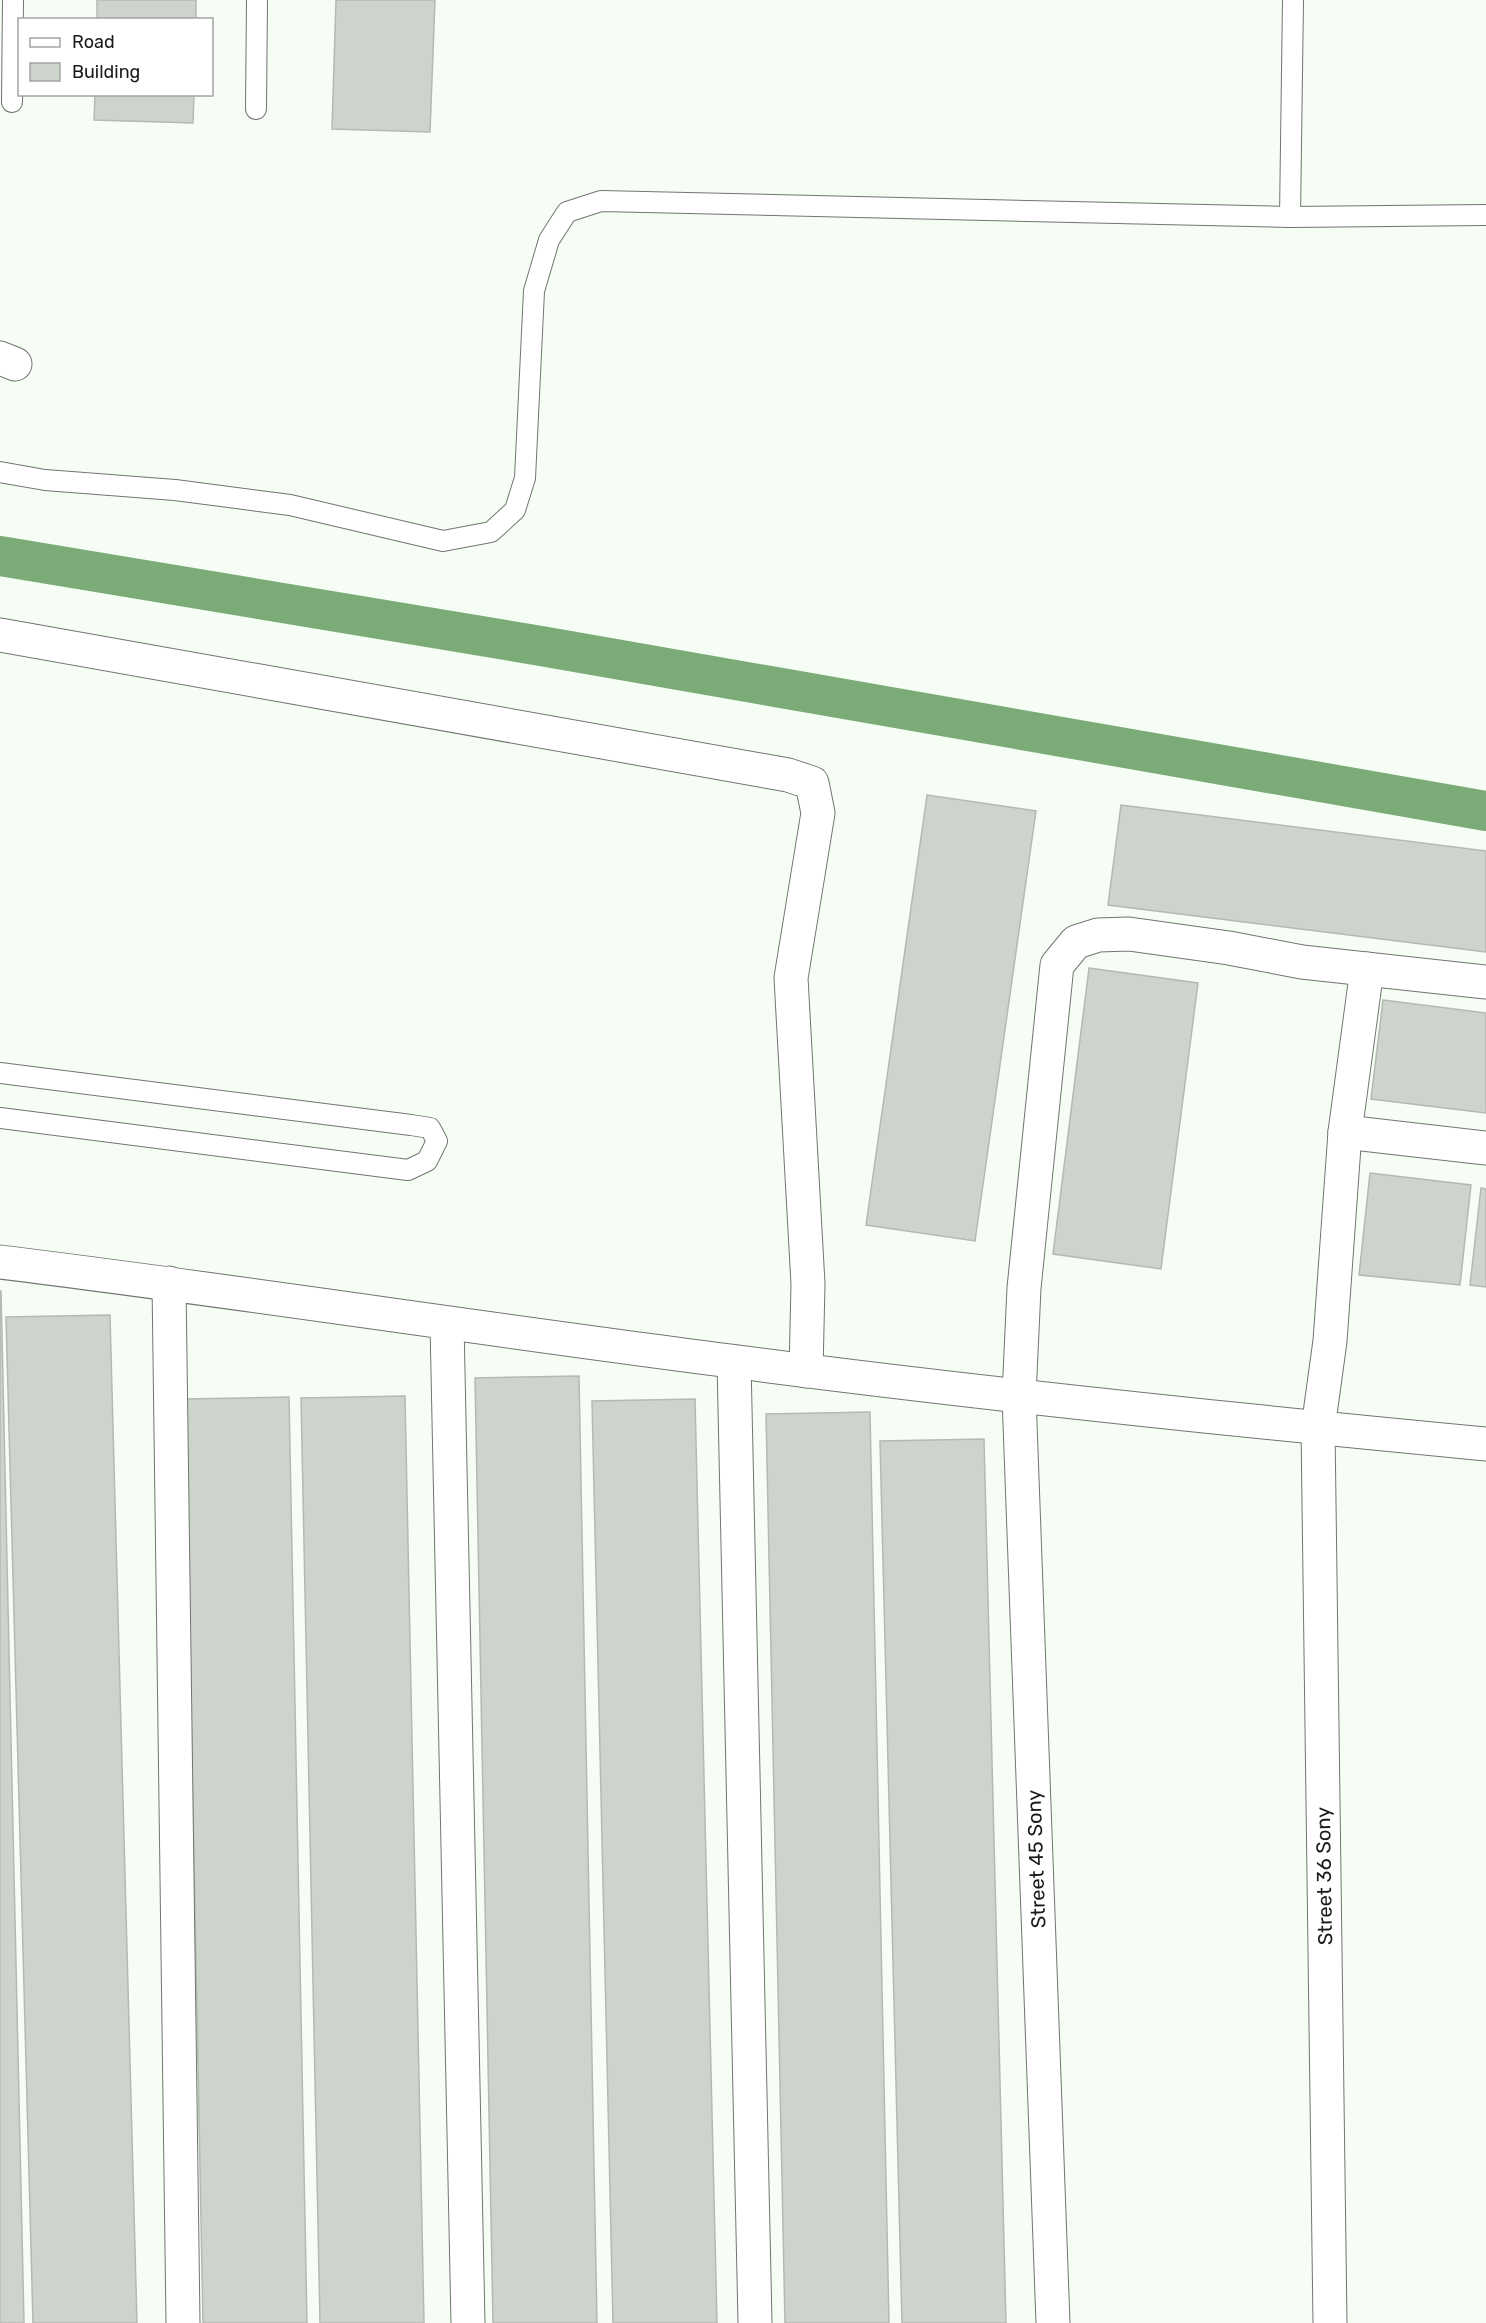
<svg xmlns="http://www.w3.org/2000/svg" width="1486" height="2323" viewBox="0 0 1486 2323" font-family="Rubik,sans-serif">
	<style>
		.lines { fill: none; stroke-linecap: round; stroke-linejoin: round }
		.canal { stroke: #7bac77; stroke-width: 40 }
		.building { fill: #cdd4cc; stroke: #b3bab2; stroke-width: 1.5 }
		.lane-casing { stroke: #70766f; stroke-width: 22 }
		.street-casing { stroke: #70766f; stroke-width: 35 }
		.secondary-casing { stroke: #70766f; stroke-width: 35 }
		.lane { stroke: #fff; stroke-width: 20 }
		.street { stroke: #fff; stroke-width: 33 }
		.secondary { stroke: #fff; stroke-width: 33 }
		.labels { text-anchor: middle; stroke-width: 5; stroke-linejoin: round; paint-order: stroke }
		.street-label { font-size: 20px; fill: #191b18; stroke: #fff }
	</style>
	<rect width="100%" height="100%" fill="#f5fdf4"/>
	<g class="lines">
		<polyline class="canal" points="0,556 541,646 1486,811"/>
	</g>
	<g class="building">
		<rect x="97" y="0" width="99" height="20"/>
		<polygon points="336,0 435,0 430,132 332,129"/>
		<polygon points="95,94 194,94 193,123 94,120"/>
		<polygon points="927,795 1036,811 975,1241 866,1225"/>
		<polygon points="1121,805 1486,851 1486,952 1108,905"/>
		<polygon points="1089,968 1198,983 1161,1269 1053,1254"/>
		<polygon points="1383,1000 1486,1013 1486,1113 1371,1099"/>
		<polygon points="1370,1173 1471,1185 1460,1285 1359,1275"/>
		<polygon points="1481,1188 1486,1189 1486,1287 1470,1285"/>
		<polygon points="0,1291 1,1291 24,2323 0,2323"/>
		<polygon points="110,1315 137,2323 33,2323 6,1317"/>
		<polygon points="579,1376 597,2323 493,2323 475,1378"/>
		<polygon points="405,1396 424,2323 320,2323 301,1398"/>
		<polygon points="289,1397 307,2323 203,2323 185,1399"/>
		<polygon points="695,1399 717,2323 613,2323 592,1401"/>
		<polygon points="870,1412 889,2323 785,2323 766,1414"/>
		<polygon points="984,1439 1006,2323 902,2323 880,1441"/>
	</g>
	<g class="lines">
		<g class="lane-casing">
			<g id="lane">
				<polyline points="12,102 13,0"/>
				<polyline points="256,109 257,0"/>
				<polyline points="1290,217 1293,0"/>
				<polyline points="0,472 45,480 175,490 290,505 443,541 491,532 515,510 525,478 534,291 549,240 567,212 601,201 1290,217 1486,215"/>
				<polyline points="0,1073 411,1125 430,1128 437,1141 427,1161 408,1170 0,1118"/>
			</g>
		</g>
		<g class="street-casing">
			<g id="street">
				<polyline points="0,358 15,364"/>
				<polyline points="0,635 788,775 812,783 818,813 791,978 808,1284 806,1371"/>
				<polyline points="1345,1132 1486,1148"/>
				<polyline points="169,1283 183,2323"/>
				<polyline points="447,1324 468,2323"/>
				<polyline points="734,1362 755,2323"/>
				<polyline points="1053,2323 1019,1396 1024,1288 1057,965 1076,942 1098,935 1129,934 1229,948 1302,962 1486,982"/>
				<polyline points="1330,2323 1318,1428 1330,1341 1345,1132 1367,969"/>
			</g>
		</g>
		<g class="secondary-casing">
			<path id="secondary" d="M 0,1262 C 244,1292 487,1330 731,1361 C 982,1394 1234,1420 1486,1444"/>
		</g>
		<use href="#lane" class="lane"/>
		<use href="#street" class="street"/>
		<use href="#secondary" class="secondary"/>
	</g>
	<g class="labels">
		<g class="street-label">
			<text transform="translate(1036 1859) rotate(-92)" y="7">Street 45 Sony</text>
			<text transform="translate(1324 1876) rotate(-91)" y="7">Street 36 Sony</text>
		</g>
	</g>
	<rect x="18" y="18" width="195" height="78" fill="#ffffff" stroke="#a3a4a3" stroke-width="1.5"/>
	<rect x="30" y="38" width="30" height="9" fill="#ffffff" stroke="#a3a4a3" stroke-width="1.5"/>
	<text x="72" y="48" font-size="18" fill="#191b18">Road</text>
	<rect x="30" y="63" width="30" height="18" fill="#cdd4cc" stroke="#a3a4a3" stroke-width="1.5"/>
	<text x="72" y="78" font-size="18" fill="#191b18">Building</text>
</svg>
